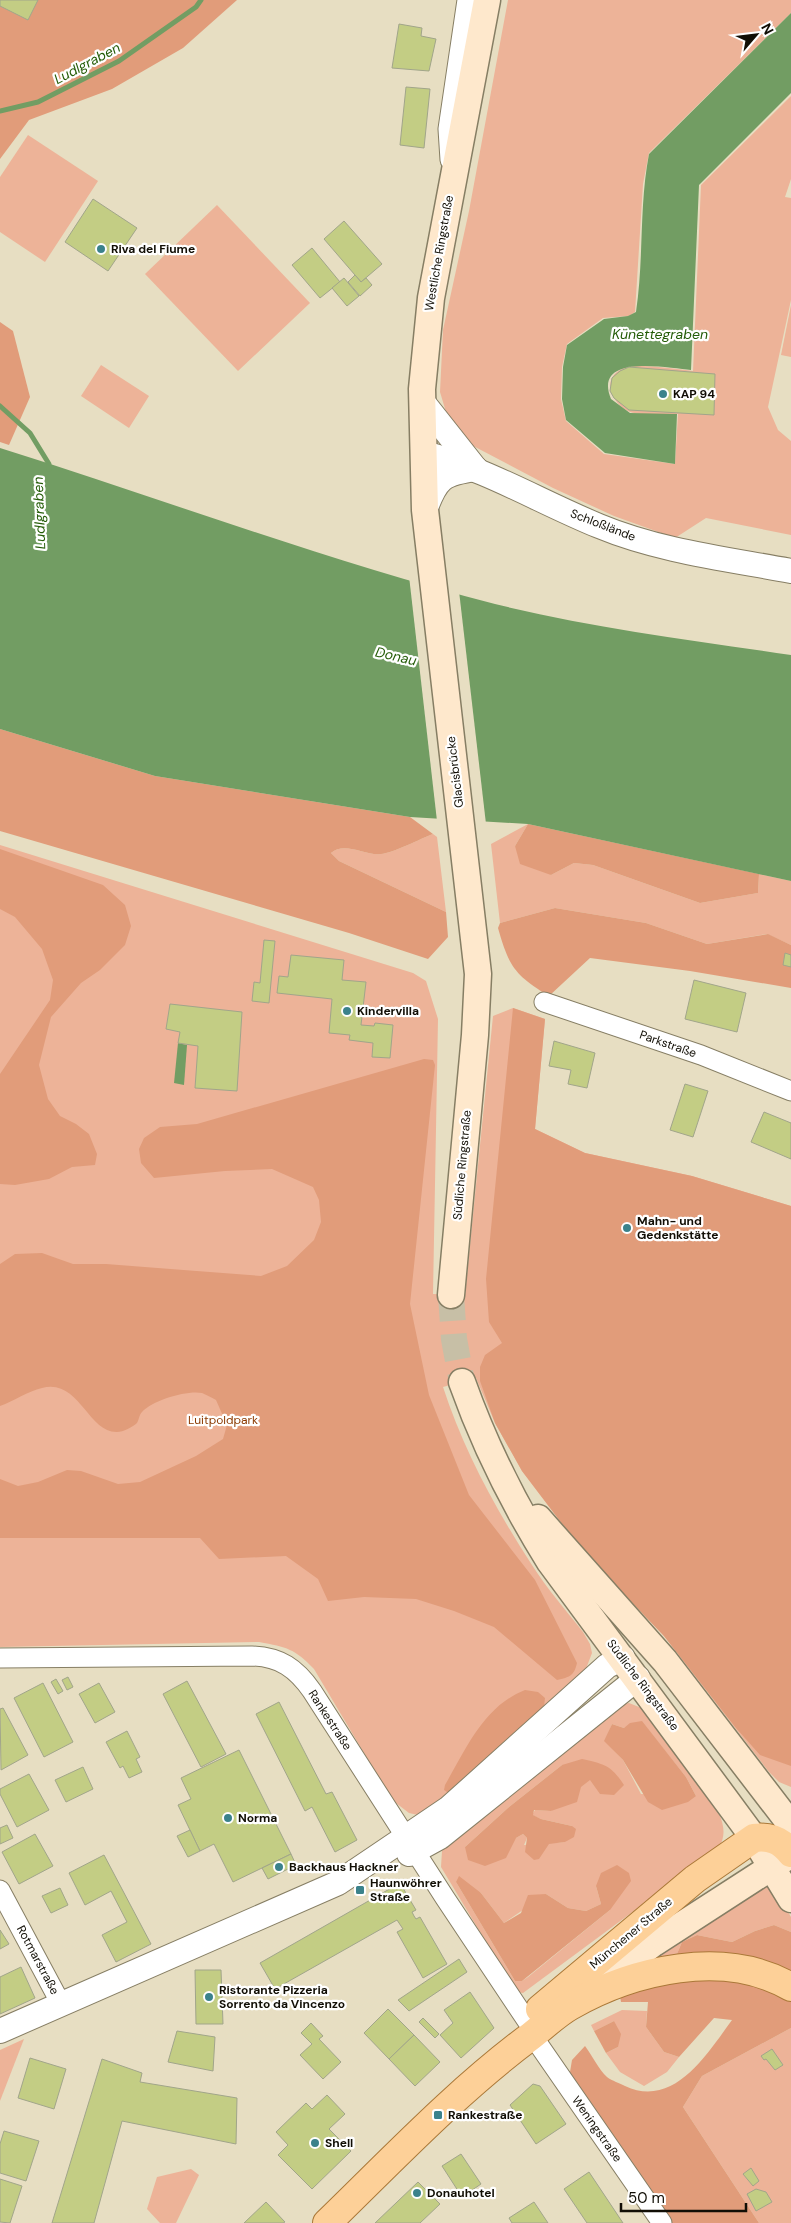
<svg xmlns="http://www.w3.org/2000/svg" width="791" height="2223" viewBox="0 0 791 2223" font-family="'DM Sans',sans-serif">
	<style>
		.green { fill: #edb398; fill-rule: evenodd }
		.forest { fill: #e19c7a }
		.water { fill: #729d63 }
		.pier { fill: #e7dec2 }
		.lines { fill: none; stroke-linecap: round; stroke-linejoin: round }
		.stream { stroke: #729d63; stroke-width: 5 }
		.building { fill: #c3cd84; stroke: #a1a58a }
		.secondary-tunnel { stroke: #c7bfa6; stroke-width: 26; stroke-dasharray: 26 13; stroke-linecap: butt }
		.minor-casing { stroke: #867e64; stroke-width: 21 }
		.tertiary-casing { stroke: #867e64; stroke-width: 26 }
		.secondary-casing { stroke: #867e64; stroke-width: 29 }
		.primary-casing { stroke: #aa7838; stroke-width: 30 }
		.minor { stroke: #fff; stroke-width: 19 }
		.tertiary { stroke: #fff; stroke-width: 24 }
		.secondary { stroke: #fee8cc; stroke-width: 26 }
		.primary { stroke: #fdd098; stroke-width: 28 }
		.poi-dot { fill: #3b828b; stroke: #fff; stroke-width: 2 }
		.labels { text-anchor: middle; stroke-width: 4.5; stroke-linejoin: round; paint-order: stroke }
		.poi-label { font-size: 12px; font-weight: bold; fill: #110e05; stroke: #fff; text-anchor: start }
		.street-label { font-size: 12px; fill: #110e05; stroke: #fff }
		.park-label { font-size: 12px; fill: #8b3a00; stroke: #fff }
		.water-label { font-size: 14px; font-style: italic; fill: #245c07; stroke: #fff }
	</style>
	<rect width="100%" height="100%" fill="#e7dec2"/>
	<g class="green">
		<path d="M 508,0 L 791,0 L 791,13 L 649,153 L 643,184 L 635,312 L 629,316 L 603,318 L 567,344 L 562,367 L 561,399 L 566,421 L 604,454 L 675,464 L 678,414 C 666,414 637,416 628,411 C 608,401 601,373 628,367 C 645,364 675,369 693,371 L 701,185 L 791,96 L 791,179 L 785,197 L 791,198 L 791,300 L 768,407 L 778,430 L 791,441 L 791,535 L 706,518 L 675,538 L 614,516 L 553,488 L 460,439 L 446,412 L 440,392 L 443,330 L 469,211 Z"/>
		<polygon points="28,135 98,181 45,262 0,232 0,177"/>
		<polygon points="217,205 310,303 238,371 145,274"/>
		<polygon points="791,305 791,357 781,355"/>
		<polygon points="101,365 149,396 129,428 81,396"/>
		<polygon points="528,824 515,846 551,875 574,863 593,865 700,903 758,893 759,874 791,881 791,945 767,934 707,944 646,923 555,908 500,923 491,844"/>
		<path d="M 433,834 L 437,837 L 446,912 L 339,861 L 331,853 C 345,841 365,856 381,854 C 393,853 420,839 433,834 Z"/>
		<path d="M 0,845 L 413,973 L 426,981 L 438,1019 L 433,1294 L 465,1295 L 493,1016 L 513,1008 L 545,1019 L 535,1129 L 585,1153 L 692,1176 L 791,1206 L 791,1787 L 779,1782 L 769,1772 L 664,1636 L 582,1550 L 522,1471 L 495,1423 L 476,1378 L 443,1387 C 463,1449 496,1510 532,1565 C 547,1589 566,1610 583,1632 L 590,1644 L 592,1653 L 584,1674 L 489,1767 L 418,1815 L 409,1813 L 392,1800 L 314,1669 C 295,1649 287,1647 259,1642 L 0,1647 Z"/>
		<path d="M 629,1703 L 644,1709 L 719,1813 C 724,1826 726,1835 719,1848 L 523,1993 L 516,1992 L 441,1867 L 442,1851 L 448,1840 L 624,1704 ZM 642,1722 L 686,1777 L 696,1796 L 641,1794 L 623,1760 L 605,1741 L 612,1724 L 624,1728 ZM 562,1765 L 624,1785 L 590,1779 L 551,1811 L 535,1810 L 532,1815 L 541,1819 L 572,1826 L 565,1842 L 524,1845 L 527,1838 L 523,1834 L 516,1838 L 465,1847 L 509,1807 ZM 456,1882 L 481,1893 L 504,1923 L 546,1894 L 568,1908 L 586,1911 L 601,1904 L 596,1886 L 610,1910 L 528,1977 L 522,1981 L 515,1981 Z"/>
		<polygon points="770,1881 791,1917 791,1932 774,1925 755,1931 732,1942 697,1935 682,1942 674,1961 646,1963"/>
		<polygon points="622,2010 647,2011 646,2027 664,2052 679,2057 667,2072 644,2086 620,2072 606,2053 618,2047 614,2021 594,2031 591,2025"/>
		<polygon points="791,2028 791,2223 759,2223 683,2107 702,2076"/>
		<polygon points="24,2039 0,2101 0,2050"/>
		<polygon points="191,2169 199,2175 176,2223 160,2223 147,2209 157,2177"/>
	</g>
	<g class="forest">
		<polygon points="0,0 237,0 183,48 112,89 29,120 0,159"/>
		<polygon points="0,322 13,331 30,397 9,445 0,442"/>
		<path d="M 0,729 L 155,776 L 410,817 L 433,834 C 420,839 393,853 381,854 C 365,856 345,841 331,853 L 339,861 L 446,912 L 448,937 L 428,959 L 349,933 L 0,831 Z"/>
		<polygon points="528,824 759,874 758,893 700,903 593,865 574,863 551,875 520,864 515,846"/>
		<polygon points="0,849 103,885 125,905 131,926 125,945 100,970 81,983 51,1017 39,1065 48,1099 60,1116 76,1124 89,1134 97,1154 95,1165 72,1167 49,1179 15,1185 0,1184 0,1074 50,1000 53,980 42,949 15,917 0,909"/>
		<path d="M 555,908 L 646,923 L 707,944 L 768,934 L 791,945 L 791,988 L 690,971 L 590,958 L 549,996 C 515,975 509,967 498,928 L 500,923 Z"/>
		<polygon points="513,1008 545,1019 535,1129 585,1153 692,1176 791,1206 791,1766 760,1755 736,1728 664,1636 582,1550 522,1471 495,1423 480,1381 480,1367 485,1355 502,1343 489,1322 486,1279"/>
		<path d="M 424,1059 L 433,1060 L 435,1065 L 410,1304 L 429,1395 L 469,1495 L 535,1580 L 577,1663 C 574,1676 570,1677 557,1680 L 494,1627 L 454,1611 L 416,1599 L 364,1597 L 328,1601 L 318,1579 L 286,1556 L 219,1559 L 200,1538 L 0,1538 L 0,1479 L 18,1486 L 38,1482 L 67,1470 L 81,1471 L 118,1484 L 140,1482 L 196,1456 L 223,1439 L 227,1425 L 216,1400 C 212,1398 207,1395 202,1393 C 187,1390 153,1400 142,1412 C 139,1415 139,1420 137,1423 C 133,1427 123,1432 117,1432 C 88,1433 79,1378 42,1388 C 28,1391 14,1401 0,1406 L 0,1264 L 15,1254 L 42,1253 L 73,1264 L 106,1264 L 261,1276 L 287,1266 L 314,1240 L 321,1222 L 319,1200 L 313,1187 L 272,1169 L 225,1171 L 154,1178 L 141,1163 L 139,1149 L 144,1138 L 160,1127 L 197,1124 Z"/>
		<path d="M 525,1690 L 538,1692 L 545,1698 L 544,1707 L 450,1794 L 444,1790 L 445,1785 C 466,1749 484,1706 525,1690 Z"/>
		<polygon points="642,1721 686,1777 696,1796 688,1802 662,1810 648,1802 623,1760 604,1741 612,1724 624,1728 630,1723"/>
		<path d="M 582,1759 C 604,1764 611,1765 624,1785 L 614,1795 L 600,1794 L 590,1780 L 581,1787 L 577,1802 L 551,1811 L 534,1810 L 533,1815 L 541,1819 L 572,1826 L 576,1829 L 574,1837 L 565,1842 L 549,1844 L 539,1859 L 534,1860 L 525,1852 L 527,1838 L 523,1834 L 516,1838 L 506,1858 L 485,1866 L 468,1860 L 465,1847 L 509,1807 L 562,1765 Z"/>
		<polygon points="617,1865 629,1873 631,1881 610,1910 522,1981 515,1981 456,1882 459,1876 481,1893 504,1923 521,1913 528,1895 546,1894 568,1908 586,1911 601,1904 596,1886 601,1873"/>
		<polygon points="774,1925 791,1932 791,1979 674,1961 682,1942 697,1935 732,1942 755,1931"/>
		<path d="M 689,1976 L 757,1983 L 791,1999 L 791,2028 L 702,2076 L 683,2107 L 759,2223 L 671,2223 L 569,2078 L 572,2060 L 585,2046 C 592,2055 599,2070 607,2077 C 612,2081 620,2083 625,2086 C 674,2109 707,2054 732,2020 L 714,2018 L 679,2057 L 664,2052 L 646,2027 L 648,2002 L 621,2002 L 620,1996 Z"/>
		<polygon points="614,2021 621,2034 618,2047 606,2053 594,2031"/>
	</g>
	<g class="water">
		<path d="M 791,13 L 791,93 L 699,185 L 691,370 C 668,368 592,353 611,399 L 630,413 L 677,414 L 675,464 L 605,453 L 566,420 L 562,399 L 563,367 L 567,345 L 604,319 L 628,316 L 636,312 C 644,259 639,206 649,154 Z"/>
		<path d="M 0,448 C 165,500 328,561 495,604 C 592,628 692,640 791,655 L 791,881 L 528,824 L 410,817 L 155,776 L 0,729 Z"/>
		<polygon points="178,1043 187,1045 184,1085 174,1083"/>
	</g>
	<polygon class="pier" points="409,576 459,591 486,824 437,821"/>
	<g class="lines">
		<g class="stream">
			<polyline points="0,111 38,102 119,61 196,7 201,0"/>
			<polyline points="0,406 30,433 49,464 49,469"/>
		</g>
	</g>
	<g class="building">
		<polygon points="0,0 38,0 28,20 0,6"/>
		<polygon points="399,24 422,28 421,36 436,39 429,71 392,68"/>
		<polygon points="406,87 430,89 424,148 400,145"/>
		<polygon points="93,199 137,228 108,271 65,242"/>
		<polygon points="344,221 382,264 361,282 324,239"/>
		<polygon points="312,248 340,282 320,298 292,265"/>
		<polygon points="355,275 361,282 366,278 372,285 360,296 348,282"/>
		<polygon points="344,278 359,296 347,306 332,288"/>
		<polygon points="629,367 715,374 714,415 629,410 614,398 610,391 612,378 620,371"/>
		<polygon points="264,940 275,941 269,1003 252,1001 254,982 260,983"/>
		<polygon points="785,953 791,955 791,967 783,965"/>
		<polygon points="291,955 344,960 342,980 366,982 361,1025 374,1026 375,1023 393,1025 390,1058 372,1057 373,1043 349,1040 350,1035 329,1033 332,999 277,993 279,976 288,977"/>
		<polygon points="694,980 746,993 737,1032 685,1019"/>
		<polygon points="170,1004 242,1012 237,1091 195,1088 198,1046 178,1043 180,1032 166,1029"/>
		<polygon points="554,1041 595,1053 587,1088 568,1084 571,1070 549,1066"/>
		<polygon points="685,1084 708,1091 693,1137 670,1130"/>
		<polygon points="764,1112 791,1123 791,1159 751,1142"/>
		<polygon points="68,1677 73,1687 67,1690 62,1680"/>
		<polygon points="56,1679 63,1691 58,1694 51,1682"/>
		<polygon points="187,1681 226,1754 201,1767 163,1694"/>
		<polygon points="43,1683 73,1742 44,1757 14,1698"/>
		<polygon points="99,1683 115,1712 95,1723 79,1694"/>
		<polygon points="279,1702 326,1794 332,1792 357,1840 335,1852 312,1807 305,1811 256,1714"/>
		<polygon points="3,1708 28,1755 1,1770 0,1709"/>
		<polygon points="127,1731 140,1757 136,1759 142,1772 129,1778 123,1766 120,1768 106,1742"/>
		<polygon points="239,1750 291,1854 233,1882 214,1844 200,1851 178,1805 191,1799 181,1778"/>
		<polygon points="83,1767 93,1789 66,1802 55,1780"/>
		<polygon points="29,1774 49,1810 17,1827 0,1794 0,1789"/>
		<polygon points="7,1825 13,1838 0,1844 0,1828"/>
		<polygon points="190,1830 200,1851 188,1857 177,1836"/>
		<polygon points="35,1834 53,1866 19,1884 2,1852"/>
		<polygon points="291,1854 296,1865 268,1879 262,1868"/>
		<polygon points="104,1855 151,1944 116,1962 102,1935 127,1922 111,1891 85,1905 69,1873"/>
		<polygon points="400,1883 416,1910 412,1912 414,1916 416,1919 420,1917 447,1964 423,1978 397,1932 403,1929 397,1920 275,1989 260,1963"/>
		<polygon points="60,1888 68,1905 51,1913 42,1896"/>
		<polygon points="0,1930 9,1944 0,1949"/>
		<polygon points="459,1959 467,1972 409,2011 398,2000"/>
		<polygon points="21,1967 35,1998 0,2014 0,1977"/>
		<polygon points="195,1970 221,1970 223,2024 196,2024"/>
		<polygon points="470,1992 494,2028 461,2058 440,2035 453,2023 444,2010"/>
		<polygon points="388,2009 414,2035 389,2059 364,2033"/>
		<polygon points="423,2018 439,2034 435,2038 419,2022"/>
		<polygon points="311,2023 323,2036 319,2039 341,2062 323,2079 300,2055 312,2044 301,2033"/>
		<polygon points="177,2031 215,2037 213,2071 168,2062"/>
		<polygon points="414,2035 440,2062 415,2086 389,2059"/>
		<polygon points="772,2049 783,2065 775,2070 766,2059 764,2060 761,2056"/>
		<polygon points="30,2058 66,2069 54,2109 18,2098"/>
		<polygon points="102,2059 142,2073 140,2082 237,2098 236,2144 122,2121 94,2223 52,2223"/>
		<polygon points="533,2084 540,2086 566,2124 536,2144 510,2105"/>
		<polygon points="327,2095 345,2114 329,2129 351,2151 312,2189 278,2155 288,2145 276,2132 306,2103 312,2109"/>
		<polygon points="4,2131 39,2141 26,2181 0,2173 0,2144"/>
		<polygon points="461,2154 481,2184 462,2197 442,2166"/>
		<polygon points="751,2168 759,2181 753,2186 743,2174"/>
		<polygon points="589,2172 623,2223 587,2223 564,2189"/>
		<polygon points="0,2179 22,2186 10,2223 0,2222"/>
		<polygon points="418,2182 440,2204 420,2223 375,2223"/>
		<polygon points="756,2189 766,2192 772,2202 756,2211 747,2194"/>
		<polygon points="266,2202 285,2222 283,2223 244,2223"/>
		<polygon points="534,2202 548,2223 512,2223 509,2218"/>
	</g>
	<g class="lines">
		<polyline class="secondary-tunnel" points="451,1295 454,1339 462,1382"/>
		<g class="minor-casing">
			<g id="minor">
				<polyline points="450,160 448,129 467,0"/>
				<polyline points="544,1002 701,1055 791,1091"/>
				<path d="M 0,1658 L 252,1656 C 280,1657 296,1668 312,1691 L 445,1898 L 527,2021"/>
				<polyline points="0,1890 61,2004"/>
				<polyline points="532,2035 662,2223"/>
			</g>
		</g>
		<g class="tertiary-casing">
			<g id="tertiary">
				<polyline points="422,401 475,468"/>
				<path d="M 423,453 C 485,468 540,502 599,526 C 659,551 727,559 791,571"/>
				<path d="M 425,510 C 437,478 442,474 476,469"/>
				<polyline points="409,1854 440,1837 638,1678"/>
				<polyline points="0,2031 338,1883 449,1808 607,1666 623,1658"/>
			</g>
		</g>
		<g class="secondary-casing">
			<g id="secondary">
				<polyline points="451,1295 475,1035 478,974 425,510 422,389 431,298 487,0"/>
				<path d="M 462,1382 C 484,1444 515,1506 550,1562 L 754,1838 L 791,1899"/>
				<polyline points="538,1518 665,1661 791,1825"/>
				<polyline points="592,1990 654,1943 787,1857"/>
			</g>
		</g>
		<g class="primary-casing">
			<g id="primary">
				<path d="M 540,2009 L 695,1879 L 754,1838 C 770,1836 781,1840 791,1853"/>
				<path d="M 327,2223 C 393,2159 457,2091 531,2036 C 544,2026 556,2014 570,2006 C 633,1970 724,1948 791,1987"/>
			</g>
		</g>
		<use href="#minor" class="minor"/>
		<use href="#tertiary" class="tertiary"/>
		<use href="#secondary" class="secondary"/>
		<use href="#primary" class="primary"/>
	</g>
	<g class="poi-dot">
		<circle cx="101" cy="249" r="5"/>
		<circle cx="663" cy="394" r="5"/>
		<circle cx="347" cy="1011" r="5"/>
		<circle cx="627" cy="1228" r="5"/>
		<circle cx="228" cy="1818" r="5"/>
		<circle cx="279" cy="1867" r="5"/>
		<rect x="355" y="1885" width="10" height="10" rx="2.5"/>
		<circle cx="209" cy="1997" r="5"/>
		<rect x="433" y="2110" width="10" height="10" rx="2.5"/>
		<circle cx="315" cy="2143" r="5"/>
		<circle cx="417" cy="2193" r="5"/>
	</g>
	<g class="labels">
		<g class="poi-label">
			<text x="111" y="253">Riva del Fiume</text>
			<text x="673" y="398">KAP 94</text>
			<text x="357" y="1015">Kindervilla</text>
			<text x="637" y="1225">Mahn- und<tspan x="637" dy="14">Gedenkstätte</tspan></text>
			<text x="238" y="1822">Norma</text>
			<text x="289" y="1871">Backhaus Hackner</text>
			<text x="370" y="1887">Haunwöhrer<tspan x="370" dy="14">Straße</tspan></text>
			<text x="219" y="1994">Ristorante Pizzeria<tspan x="219" dy="14">Sorrento da Vincenzo</tspan></text>
			<text x="448" y="2119">Rankestraße</text>
			<text x="325" y="2147">Shell</text>
			<text x="427" y="2197">Donauhotel</text>
		</g>
		<g class="street-label">
			<text transform="translate(439 253) rotate(-80)" y="4">Westliche Ringstraße</text>
			<text transform="translate(603 525) rotate(21)" y="4">Schloßlände</text>
			<text transform="translate(455 772) rotate(-97)" y="4">Glacisbrücke</text>
			<text transform="translate(668 1044) rotate(19)" y="4">Parkstraße</text>
			<text transform="translate(462 1165) rotate(-85)" y="4">Südliche Ringstraße</text>
			<text transform="translate(643 1685) rotate(53)" y="4">Südliche Ringstraße</text>
			<text transform="translate(330 1720) rotate(57)" y="4">Rankestraße</text>
			<text transform="translate(631 1933) rotate(-40)" y="4">Münchener Straße</text>
			<text transform="translate(38 1960) rotate(62)" y="4">Rotmarstraße</text>
			<text transform="translate(597 2129) rotate(55)" y="4">Weningstraße</text>
		</g>
		<g class="park-label">
			<text x="223" y="1424">Luitpoldpark</text>
		</g>
		<g class="water-label">
			<text transform="translate(87 63) rotate(-28)" y="5">Ludlgraben</text>
			<text x="660" y="339">Künettegraben</text>
			<text transform="translate(39 513) rotate(-92)" y="5">Ludlgraben</text>
			<text transform="translate(396 656) rotate(13)" y="5">Donau</text>
		</g>
	</g>
	<g transform="translate(756 35) rotate(62)" stroke="#ffffff" stroke-width="4" paint-order="stroke">
	<path d="M0-4L9 19L0 12L-9 19Z" fill="#110e05"/>
	<text y="-8" font-size="14" font-weight="bold" text-anchor="middle" fill="#110e05">N</text>
	</g>
	<path d="M621 2203v8h125v-8" fill="none" stroke="#110e05" stroke-width="2.5"/>
	<text x="628" y="2203" font-size="15" fill="#110e05" stroke="#ffffff" stroke-width="4" paint-order="stroke">50 m</text>
</svg>
